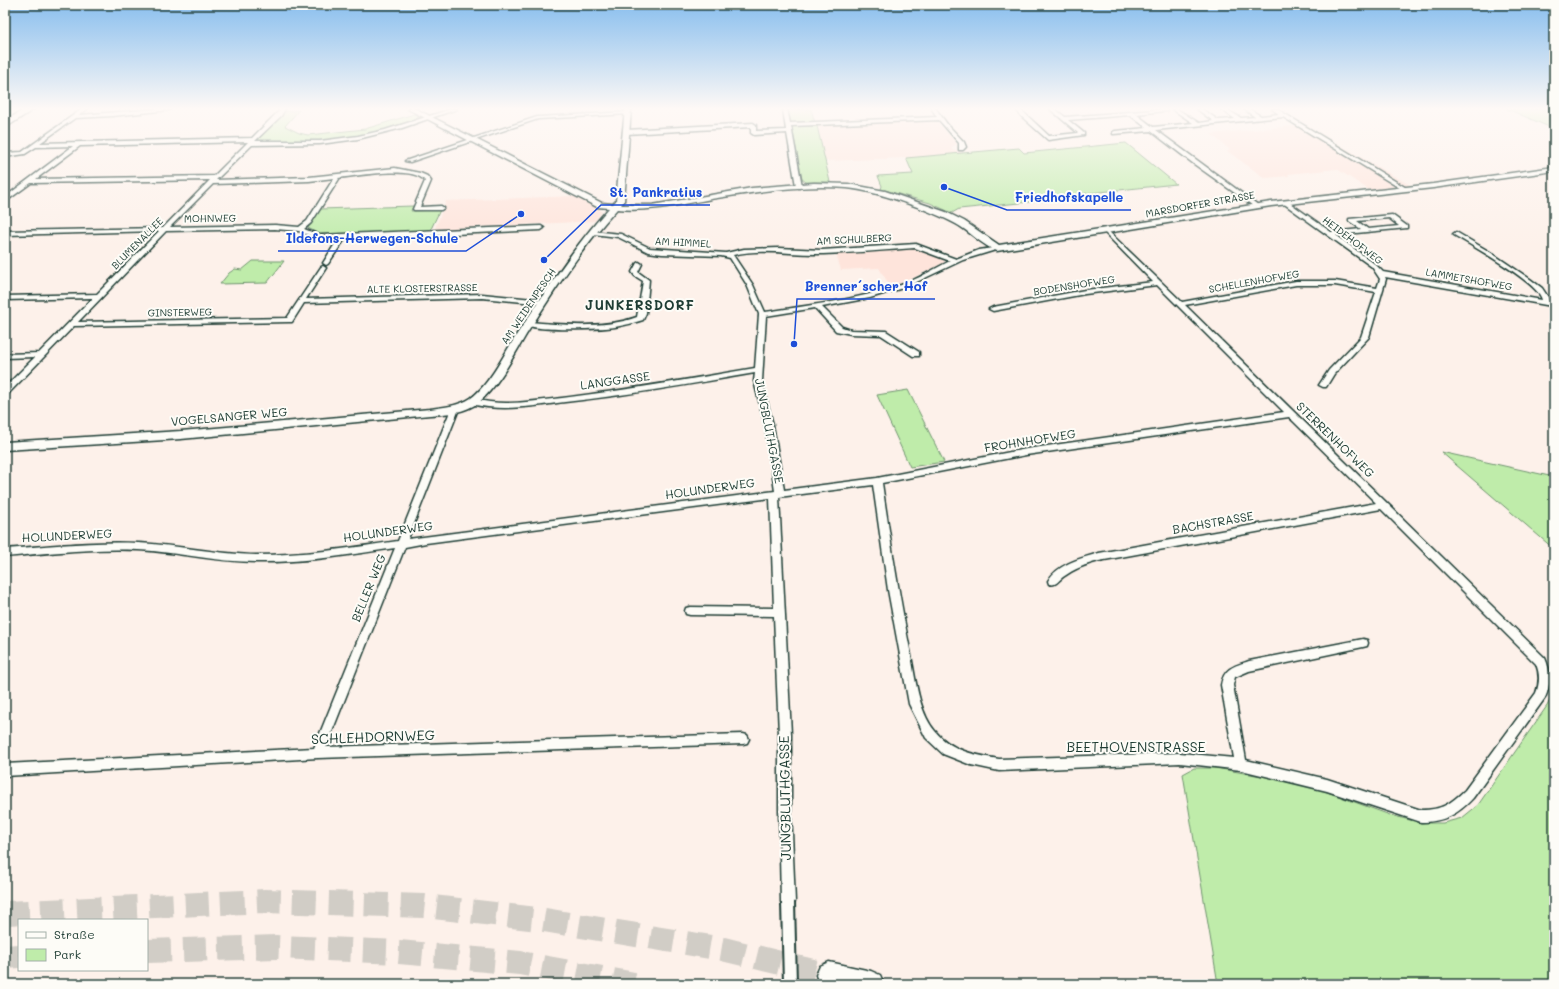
<svg xmlns="http://www.w3.org/2000/svg" width="1559" height="989" viewBox="0 0 1559 989" font-family="Mali,sans-serif">
	<style>
		.built { fill: #fee4db }
		.green { fill: #bfecaa; stroke: #6f946f }
		.lines { fill: none; stroke-linecap: round; stroke-linejoin: round }
		.motorway-tunnel { stroke: #d1cdc6; stroke-width: 24; stroke-dasharray: 24 12; stroke-linecap: butt }
		.minor-casing { stroke: #1f3d34; stroke-width: 3 }
		.tertiary-casing { stroke: #1f3d34; stroke-width: 3 }
		.primary-casing { stroke: #1f3d34; stroke-width: 3 }
		.motorway-casing { stroke: #1f3d34; stroke-width: 3 }
		.minor { fill: #fdfcf7; fill-rule: evenodd }
		.tertiary { fill: #fdfcf7; fill-rule: evenodd }
		.primary { fill: #fdfcf7; fill-rule: evenodd }
		.motorway { fill: #fdfcf7; fill-rule: evenodd }
		.tram { stroke: #1f3d34; stroke-width: 1 }
		.minor-bridge-casing { stroke: #1f3d34; stroke-width: 16; stroke-linecap: butt }
		.minor-bridge { stroke: #fdfcf7; stroke-width: 12 }
		.labels { text-anchor: middle; stroke-width: 4; stroke-linejoin: round; paint-order: stroke }
		.far-street-label { font-size: 10px; fill: #1f3d34; stroke: #fdfcf7 }
		.street-label { font-size: 12px; fill: #1f3d34; stroke: #fdfcf7 }
		.far-district-label { font-size: 13px; font-weight: bold; letter-spacing: 1px; fill: #1f3d34; stroke: #fdfcf7 }
		.near-street-label { font-size: 14px; fill: #1f3d34; stroke: #fdfcf7 }
		.leader { fill: none; stroke: #1d4ed8; stroke-width: 1.5 }
		.callout-dot { fill: #1d4ed8; stroke: #fdfcf7; stroke-width: 1.5 }
		.callout-label { font-size: 13px; text-anchor: middle; font-weight: bold; fill: #1d4ed8; stroke: #fdfcf7; stroke-width: 4; stroke-linejoin: round; paint-order: stroke }
	</style>
	<rect width="100%" height="100%" fill="#fdf1ea"/>
	<filter id="ink" filterUnits="userSpaceOnUse"><feTurbulence type="fractalNoise" baseFrequency=".025" numOctaves="2"/><feDisplacementMap in="SourceGraphic" scale="8" xChannelSelector="R" yChannelSelector="G"/><feConvolveMatrix kernelMatrix="1 2 1 2 8 2 1 2 1" color-interpolation-filters="sRGB"/></filter>
	<g filter="url(#ink)">
		<g class="built">
			<polygon points="936,120 957,144 952,147 952,150 963,153 906,158 825,161 817,126"/>
			<polygon points="1304,125 1410,185 1369,190 1337,169 1288,174 1289,176 1265,178 1227,151 1230,150 1211,134"/>
			<polygon points="574,196 598,207 601,211 601,213 595,221 457,228 434,231 446,201"/>
			<polygon points="914,248 944,258 945,260 944,263 904,282 890,286 879,268 841,270 836,253"/>
		</g>
		<g class="green">
			<polygon points="787,109 811,109 815,123 790,124"/>
			<polygon points="1507,109 1554,109 1554,129"/>
			<polygon points="299,110 285,126 299,133 308,135 365,129 414,114 420,118 370,134 332,141 251,143 283,112"/>
			<polygon points="793,126 817,126 830,182 806,182 802,179 792,128"/>
			<polygon points="1126,143 1176,184 1071,195 1070,198 959,209 952,213 930,203 881,189 882,186 878,176 913,174 906,158 1019,148 1024,153"/>
			<polygon points="413,206 411,211 440,210 430,231 323,236 308,228 320,209"/>
			<polygon points="253,261 284,261 267,283 220,284 229,273 235,269 242,270"/>
			<polygon points="908,390 944,462 910,467 877,395"/>
			<polygon points="1441,452 1554,477 1554,549"/>
			<polygon points="1554,692 1554,984 1218,984 1183,774 1194,768 1215,768 1279,779 1319,789 1390,815 1422,823 1443,823 1462,818 1478,805 1547,706"/>
		</g>
		<g class="lines">
			<g class="motorway-tunnel">
				<polyline points="5,913 265,901 424,906 538,919 723,949 829,975"/>
				<polyline points="147,951 276,947 399,952 520,963 634,984"/>
				<polyline points="5,957 19,956"/>
			</g>
			<g class="minor-casing">
				<g id="minor">
					<path d="M 82,109 L 87,109 L 79,115 L 157,109 L 171,109 L 169,110 L 112,116 L 75,118 L 40,143 L 252,138 L 281,109 L 285,109 L 281,116 L 255,141 L 320,141 L 358,136 L 385,130 L 451,109 L 457,109 L 402,128 L 358,139 L 320,144 L 252,145 L 216,180 L 309,177 L 395,168 L 420,173 L 427,176 L 431,181 L 420,207 L 441,206 L 444,208 L 441,210 L 414,210 L 413,209 L 425,181 C 413,165 356,176 338,178 L 339,179 L 311,223 L 304,229 L 319,235 L 541,226 L 544,228 L 541,230 L 345,239 L 328,264 L 326,265 L 323,263 L 338,239 L 318,239 L 299,231 L 275,229 L 166,231 L 78,322 L 287,318 L 321,267 L 323,266 L 326,268 L 306,299 L 482,294 L 543,300 L 546,302 L 543,304 L 482,298 L 304,303 L 292,322 L 289,322 L 74,326 L 8,394 L 5,394 L 5,387 L 35,357 L 5,358 L 5,354 L 39,353 L 93,298 L 5,300 L 5,296 L 97,294 L 159,231 L 5,235 L 5,231 L 163,228 L 210,180 L 31,183 L 5,202 L 5,197 L 73,146 L 36,147 L 25,154 L 5,157 L 5,153 L 22,152 ZM 248,142 L 214,176 L 36,179 L 80,146 ZM 334,178 L 307,221 L 299,227 L 275,225 L 170,227 L 213,184 L 309,181 Z"/>
					<polygon points="783,109 787,109 790,123 937,117 932,109 936,109 947,124 964,142 966,147 963,150 959,150 959,143 939,120 791,126 802,186 799,188 796,186 787,133 754,135 751,133 751,127 626,134 623,132 626,130 753,123 756,125 756,131 786,130"/>
					<polygon points="1016,109 1020,109 1049,136 1078,133 1050,109 1055,109 1065,117 1167,109 1167,111 1165,111 1136,114 1153,127 1193,123 1172,109 1177,109 1199,123 1213,121 1197,109 1202,109 1218,120 1235,119 1221,109 1226,109 1241,118 1255,117 1244,109 1249,109 1261,116 1279,114 1272,109 1277,109 1408,189 1403,190 1283,117 1156,130 1258,205 1259,206 1256,208 1194,164 1151,131 1113,134 1113,132 1115,131 1147,128 1130,115 1068,120 1084,133 1084,135 1048,140 1021,116"/>
					<polygon points="627,112 629,113 629,114 538,119 410,162 405,161 537,117"/>
					<polygon points="5,114 9,114 9,115 5,116"/>
					<path d="M 1283,201 L 1287,201 L 1331,232 L 1361,229 L 1349,221 L 1349,219 L 1392,215 L 1407,226 L 1407,228 L 1336,235 L 1376,265 L 1383,272 L 1542,300 C 1539,283 1471,245 1454,235 L 1453,234 L 1456,232 L 1490,252 L 1530,279 L 1542,288 L 1548,297 L 1549,301 L 1554,302 L 1554,306 L 1546,305 L 1385,277 L 1386,279 L 1369,337 L 1334,374 L 1326,387 L 1323,387 L 1319,385 L 1329,370 L 1361,337 L 1376,292 L 1335,285 L 1296,285 L 1185,305 L 1545,658 C 1551,671 1551,685 1545,698 L 1473,798 C 1458,814 1444,822 1421,822 L 1327,791 L 1241,770 L 1180,763 L 999,771 L 971,765 L 943,754 L 926,738 L 909,704 L 888,590 L 873,485 L 779,497 L 791,734 L 791,809 L 795,902 L 793,907 L 788,909 L 783,907 L 781,902 L 779,809 L 779,734 L 774,616 L 690,615 L 686,614 L 685,611 L 686,608 L 690,607 L 774,608 L 770,498 L 426,543 L 405,547 L 326,747 L 743,734 L 747,735 L 749,739 L 747,743 L 743,744 L 318,758 L 5,776 L 5,764 L 314,748 L 395,548 C 349,555 302,563 256,562 C 216,562 178,552 138,550 C 94,548 49,553 5,557 L 5,549 C 49,546 94,541 138,543 C 178,545 216,554 256,555 C 303,555 351,548 398,541 L 451,409 L 455,406 L 459,409 L 408,539 L 775,491 L 765,425 L 754,381 L 755,373 C 692,384 629,395 565,402 C 534,406 502,412 471,404 L 470,402 L 471,400 L 474,399 C 503,407 533,401 562,398 C 627,390 691,379 755,368 L 759,314 L 747,285 L 730,258 L 721,256 L 662,254 L 648,252 L 618,237 L 593,234 L 590,232 L 591,231 L 621,234 L 650,248 L 726,253 L 744,249 L 779,248 L 822,250 L 916,244 L 956,259 L 979,250 L 999,247 L 999,249 L 963,260 L 906,287 L 870,298 L 822,307 L 842,327 L 851,330 L 886,331 L 919,352 L 919,356 L 913,356 L 881,335 L 851,334 L 836,331 L 815,308 L 766,316 L 762,381 L 773,425 L 784,490 L 877,478 L 1026,449 L 1284,412 L 1157,285 L 1085,294 L 993,311 L 989,309 L 993,307 L 1085,290 L 1153,282 L 1104,232 L 1103,231 L 1106,229 L 1182,302 L 1296,281 L 1335,281 L 1377,288 L 1380,279 L 1372,267 L 1283,203 ZM 1389,218 L 1399,226 L 1368,229 L 1357,221 ZM 915,248 L 950,261 C 934,269 918,279 901,285 C 857,300 811,305 765,312 L 753,285 L 733,255 C 763,248 793,255 823,254 C 854,253 885,250 915,248 ZM 1289,417 L 1376,503 L 1099,553 C 1082,558 1057,564 1048,581 L 1049,584 C 1056,586 1058,581 1063,577 C 1074,569 1086,564 1099,561 L 1381,509 L 1536,664 C 1540,674 1540,682 1536,693 L 1465,790 C 1450,804 1442,810 1421,810 L 1327,779 L 1246,760 L 1233,685 L 1235,677 L 1249,671 L 1363,647 L 1367,646 L 1368,643 L 1367,640 L 1363,639 L 1249,661 C 1234,666 1224,668 1221,685 L 1234,758 L 1180,753 L 999,759 C 975,755 951,751 935,731 C 918,711 915,675 910,650 C 899,595 890,539 882,483 L 1026,455 Z"/>
					<path d="M 639,262 L 642,264 L 638,272 L 649,280 L 646,313 L 643,320 C 634,323 625,325 615,327 C 601,329 535,332 525,324 L 529,322 C 564,325 603,329 637,317 L 643,281 L 635,276 L 632,272 L 637,263 Z"/>
				</g>
			</g>
			<g class="tertiary-casing">
				<path id="tertiary" d="M 408,109 L 416,109 L 602,203 L 613,204 L 616,201 L 625,109 L 631,109 L 624,201 L 621,205 L 652,205 L 752,188 L 814,183 L 848,184 L 885,191 L 946,212 L 964,221 L 999,245 L 1271,202 L 1433,184 L 1554,167 L 1554,171 L 1433,188 L 1271,206 L 997,251 C 984,247 969,231 956,224 C 930,210 877,191 847,188 C 802,184 755,192 711,199 C 679,205 649,212 617,209 C 582,247 554,291 526,335 C 514,355 497,388 479,402 C 465,413 447,414 430,415 L 181,439 L 5,450 L 5,442 L 181,431 L 430,409 C 444,407 459,406 471,398 C 490,384 504,354 517,334 C 546,291 574,246 609,208 L 597,207 Z"/>
			</g>
			<g class="primary-casing">
				<polygon id="primary" points="25,109 34,109 5,128 5,121"/>
			</g>
			<g class="motorway-casing">
				<polygon id="motorway" points="829,962 871,971 880,975 884,984 819,984 816,975 820,966"/>
			</g>
			<use href="#minor" class="minor"/>
			<use href="#tertiary" class="tertiary"/>
			<use href="#primary" class="primary"/>
			<use href="#motorway" class="motorway"/>
			<polyline class="tram" points="5,120 23,109"/>
			<g class="minor-bridge-casing">
				<polyline id="minor-bridge" points="788,902 790,984"/>
			</g>
			<use href="#minor-bridge" class="minor-bridge"/>
		</g>
	</g>
	<linearGradient id="sky" x2="0" y2="1"><stop stop-color="#88beee"/><stop offset="0.44" stop-color="#fef9f6"/><stop offset="1" stop-color="#fef9f6" stop-opacity="0"/></linearGradient>
	<rect width="1559" height="247" fill="url(#sky)"/>
	<g class="labels">
		<g class="far-street-label">
			<text transform="translate(1200 204) rotate(-10)" y="4">MARSDORFER STRASSE</text>
			<text transform="translate(210 218) rotate(-1)" y="4">MOHNWEG</text>
			<text transform="translate(854 239) rotate(-3)" y="4">AM SCHULBERG</text>
			<text transform="translate(1353 240) rotate(37)" y="4">HEIDEHOFWEG</text>
			<text transform="translate(683 242) rotate(3)" y="4">AM HIMMEL</text>
			<text transform="translate(137 243) rotate(-45)" y="4">BLUMENALLEE</text>
			<text transform="translate(1469 279) rotate(10)" y="4">LAMMETSHOFWEG</text>
			<text transform="translate(1254 281) rotate(-10)" y="4">SCHELLENHOFWEG</text>
			<text transform="translate(1074 285) rotate(-9)" y="4">BODENSHOFWEG</text>
			<text transform="translate(422 288) rotate(-1)" y="4">ALTE KLOSTERSTRASSE</text>
			<text transform="translate(528 306) rotate(-56)" y="4">AM WEIDENPESCH</text>
			<text transform="translate(180 312) rotate(-1)" y="4">GINSTERWEG</text>
		</g>
		<g class="street-label">
			<text transform="translate(615 381) rotate(-8)" y="4">LANGGASSE</text>
			<text transform="translate(229 417) rotate(-5)" y="4">VOGELSANGER WEG</text>
			<text transform="translate(769 431) rotate(79)" y="4">JUNGBLUTHGASSE</text>
			<text transform="translate(1335 440) rotate(44)" y="4">STERRENHOFWEG</text>
			<text transform="translate(1030 441) rotate(-9)" y="4">FROHNHOFWEG</text>
			<text transform="translate(710 489) rotate(-8)" y="4">HOLUNDERWEG</text>
			<text transform="translate(1213 523) rotate(-10)" y="4">BACHSTRASSE</text>
			<text transform="translate(388 532) rotate(-8)" y="4">HOLUNDERWEG</text>
			<text transform="translate(67 536) rotate(-3)" y="4">HOLUNDERWEG</text>
			<text transform="translate(369 588) rotate(-68)" y="4">BELLER WEG</text>
		</g>
		<g class="far-district-label">
			<text x="640" y="310">JUNKERSDORF</text>
		</g>
		<g class="near-street-label">
			<text transform="translate(373 737) rotate(-2)" y="5">SCHLEHDORNWEG</text>
			<text x="1136" y="752">BEETHOVENSTRASSE</text>
			<text transform="translate(785 798) rotate(-91)" y="5">JUNGBLUTHGASSE</text>
		</g>
	</g>
	<path class="leader" d="M544 260L601 205H710M944 187L1007 210H1131M521 214L466 251H278M794 344L797 299H935"/>
	<g class="callout-dot">
		<circle cx="544" cy="260" r="4"/>
		<circle cx="944" cy="187" r="4"/>
		<circle cx="521" cy="214" r="4"/>
		<circle cx="794" cy="344" r="4"/>
	</g>
	<g class="callout-label">
		<text x="656" y="197">St. Pankratius</text>
		<text x="1069" y="202">Friedhofskapelle</text>
		<text x="372" y="243">Ildefons-Herwegen-Schule</text>
		<text x="866" y="291">Brenner´scher Hof</text>
	</g>
	<rect width="1559" height="989" fill="none" stroke="#fdfcf7" stroke-width="20"/>
	<rect x="10" y="10" width="1539" height="969" fill="none" stroke="#1f3d34" stroke-width="1.5" filter="url(#ink)"/>
	<rect x="18" y="919" width="130" height="52" fill="#fdfcf7" stroke="#a4b0a9"/>
	<rect x="26" y="932" width="20" height="6" fill="#fdfcf7" stroke="#a4b0a9"/>
	<text x="54" y="939" font-size="12" fill="#1f3d34">Straße</text>
	<rect x="26" y="949" width="20" height="12" fill="#bfecaa" stroke="#a4b0a9"/>
	<text x="54" y="959" font-size="12" fill="#1f3d34">Park</text>
</svg>
